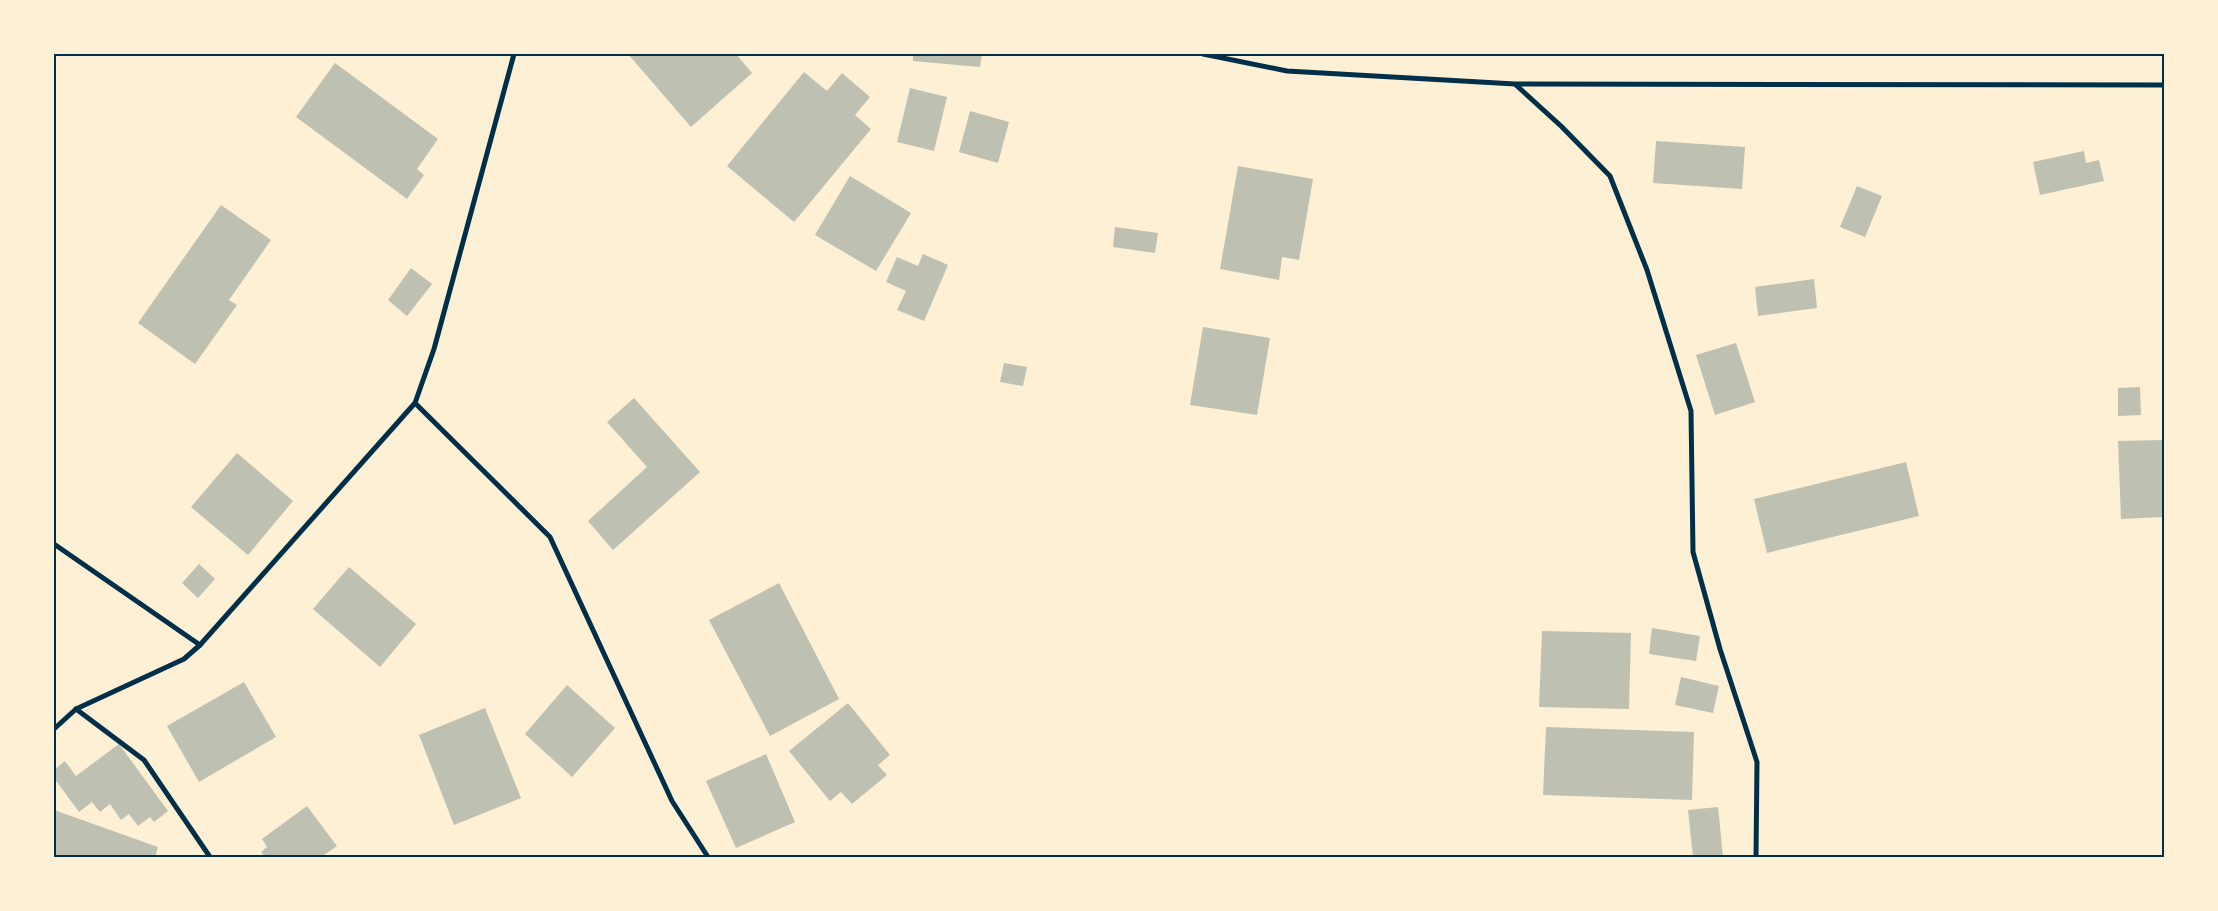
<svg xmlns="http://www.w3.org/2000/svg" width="2218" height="911" viewBox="0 0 2218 911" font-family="Arial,sans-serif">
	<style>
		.building { fill: #bec0b2 }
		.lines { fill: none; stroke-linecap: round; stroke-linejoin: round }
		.minor { stroke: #003049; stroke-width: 5 }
		.neatline { fill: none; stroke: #003049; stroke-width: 2 }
	</style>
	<rect width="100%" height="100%" fill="#fdf0d5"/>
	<g class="building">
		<polygon points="628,54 736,54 752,73 691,127"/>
		<polygon points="913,54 982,54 980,67 913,61"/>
		<polygon points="335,63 438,139 417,169 424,175 407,199 296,117"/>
		<polygon points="804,72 827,91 842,73 870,97 855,115 871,129 794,222 727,166"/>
		<polygon points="910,88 947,97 934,151 897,142"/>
		<polygon points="970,111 1009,122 998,163 959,152"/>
		<polygon points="1656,141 1745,147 1742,189 1653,183"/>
		<polygon points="2084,151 2086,163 2099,160 2104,181 2040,195 2033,162"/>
		<polygon points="1238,166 1313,179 1299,260 1282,257 1279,280 1220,269"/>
		<polygon points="850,176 911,213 876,271 815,235"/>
		<polygon points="1857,186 1882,196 1865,237 1840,227"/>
		<polygon points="221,205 271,240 229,300 237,305 195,364 138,323"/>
		<polygon points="1115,227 1158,233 1155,253 1113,247"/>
		<polygon points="923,254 948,265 924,321 897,310 906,291 886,282 897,257 918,266"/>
		<polygon points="411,268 432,284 407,316 388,300"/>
		<polygon points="1814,279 1817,308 1758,316 1755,287"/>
		<polygon points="1203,327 1270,338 1257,415 1190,405"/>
		<polygon points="1736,343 1755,402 1715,415 1696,355"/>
		<polygon points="1004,363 1027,367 1023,386 1000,382"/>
		<polygon points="2140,387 2141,415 2118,416 2118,388"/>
		<polygon points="634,398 700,472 613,550 588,521 647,467 607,422"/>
		<polygon points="2164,440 2164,517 2121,519 2118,441"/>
		<polygon points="237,453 293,501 248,555 191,507"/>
		<polygon points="1906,462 1919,516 1767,553 1754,499"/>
		<polygon points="199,564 215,579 198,598 182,583"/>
		<polygon points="349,567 416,624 380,667 313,609"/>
		<polygon points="779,583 839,699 770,736 709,620"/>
		<polygon points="1652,628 1700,636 1696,661 1649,654"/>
		<polygon points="1542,631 1631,633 1629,709 1539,707"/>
		<polygon points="1681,677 1719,686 1713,713 1675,705"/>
		<polygon points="244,682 276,737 199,782 167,726"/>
		<polygon points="567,685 615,728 572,777 525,734"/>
		<polygon points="848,703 890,755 878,765 887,775 852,804 841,792 830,801 789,751"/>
		<polygon points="485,708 521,798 454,825 419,735"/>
		<polygon points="1546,727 1694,732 1692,800 1543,795"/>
		<polygon points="119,744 168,811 154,822 150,817 138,826 129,814 121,820 110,804 100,812 92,802 79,812 54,778 54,770 65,761 76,776"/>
		<polygon points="766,754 795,822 736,848 706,781"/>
		<polygon points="307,806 337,846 321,857 265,857 261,852 267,847 262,839"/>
		<polygon points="1718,807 1723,857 1693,857 1688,810"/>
		<polygon points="54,810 158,847 155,857 54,857"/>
	</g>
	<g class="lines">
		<g class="minor">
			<polyline points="1203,54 1287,71 1515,84 2164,85"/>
			<polyline points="1516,85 1561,126 1610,176 1647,270 1691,411 1693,552 1720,649 1757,762 1756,857"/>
			<polyline points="415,403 550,537 672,801 708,857"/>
			<polyline points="54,544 200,645"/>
			<polyline points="76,709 144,760 210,857"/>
			<polyline points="54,729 76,709 184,659 200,645 415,403 434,349 514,54"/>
		</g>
	</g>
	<rect width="2218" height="911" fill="none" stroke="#fdf0d5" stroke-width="110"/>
	<rect x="55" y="55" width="2108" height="801" class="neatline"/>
</svg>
